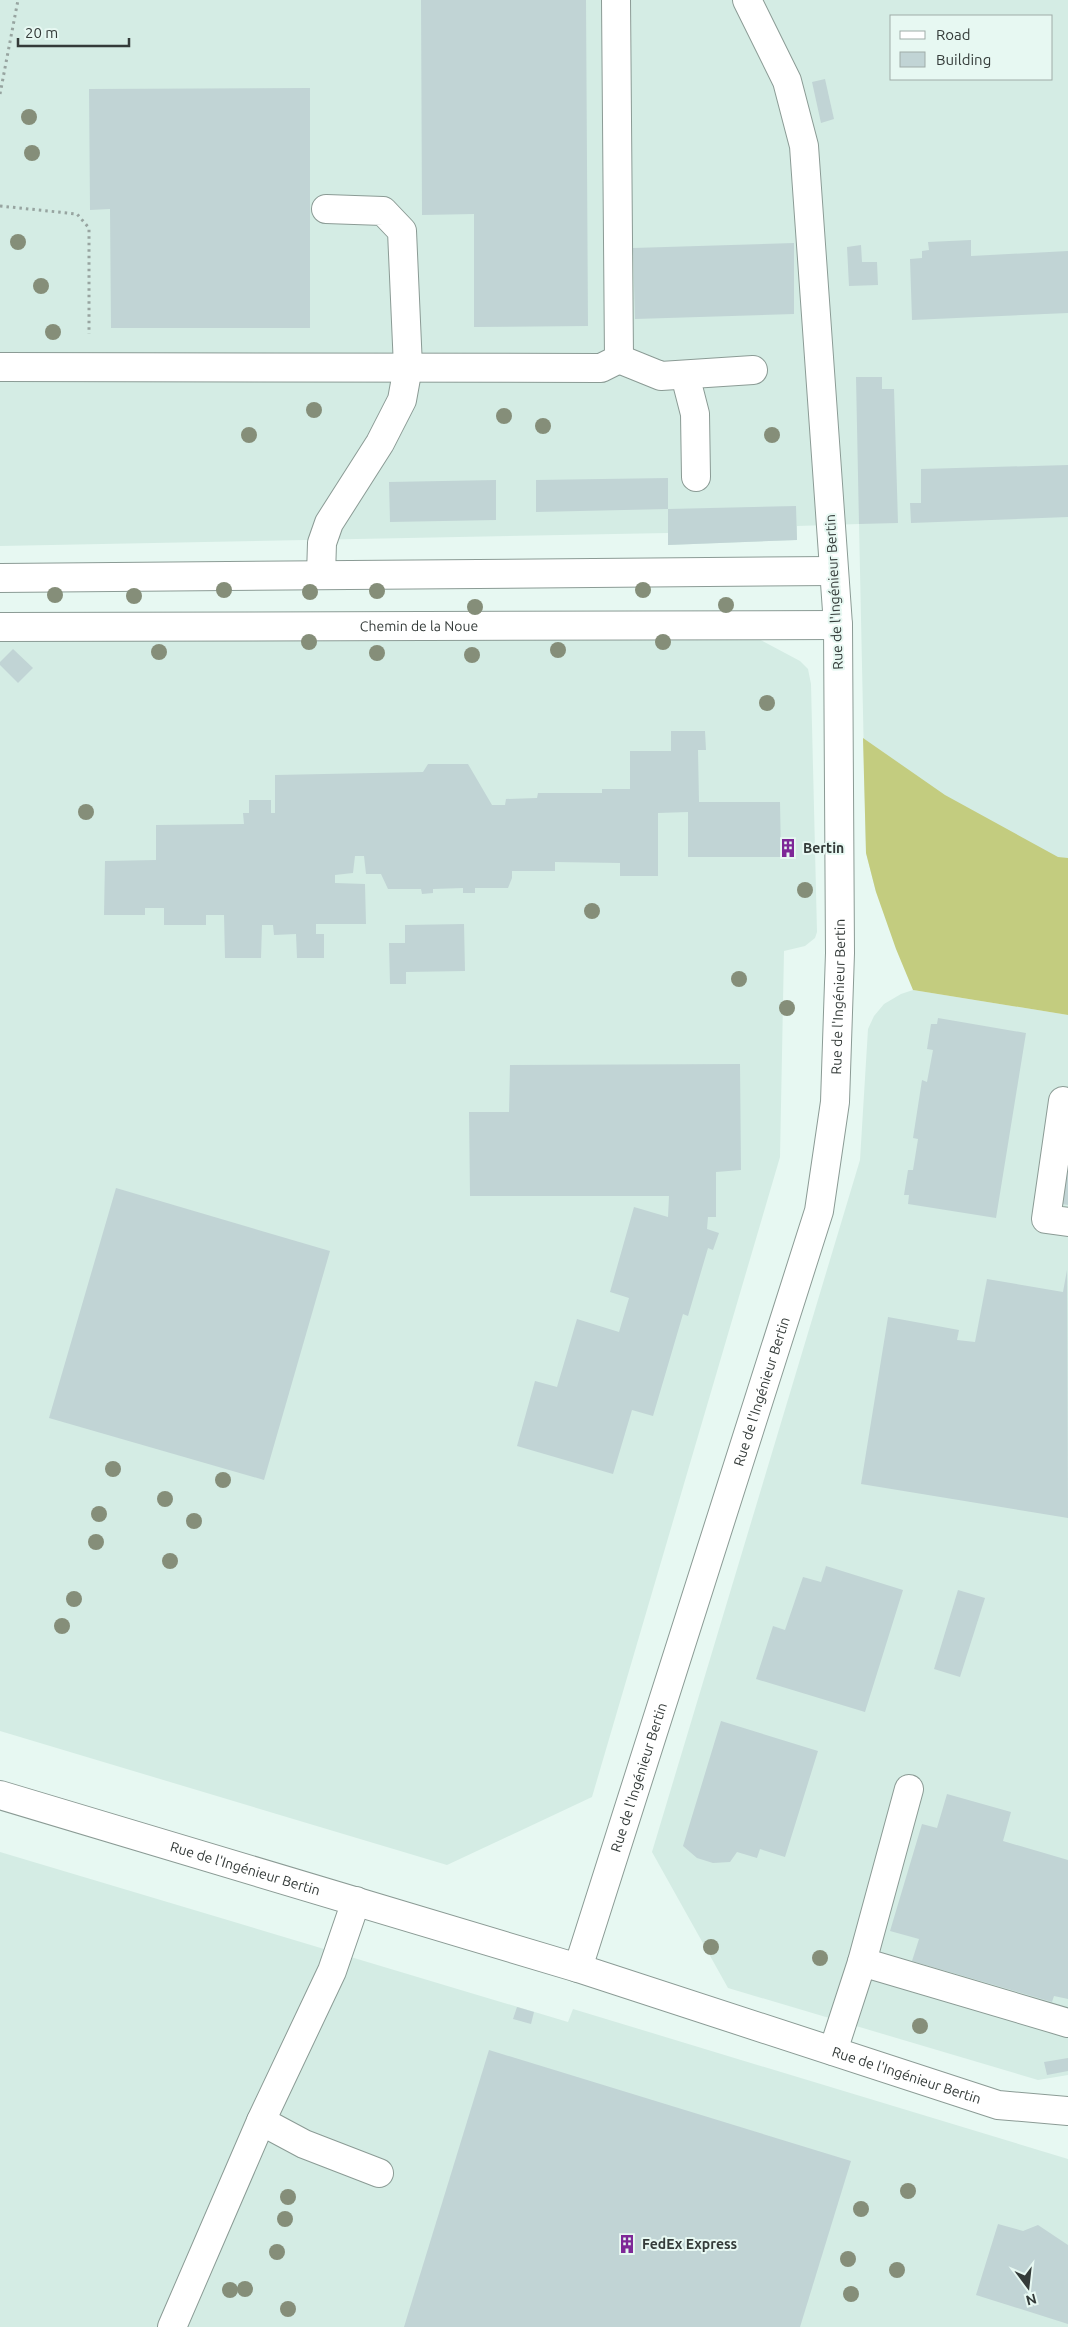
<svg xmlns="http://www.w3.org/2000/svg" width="1068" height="2327" viewBox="0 0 1068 2327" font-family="Ubuntu,sans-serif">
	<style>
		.built { fill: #d4ece4; fill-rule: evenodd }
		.forest { fill: #c3cc7f }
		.building { fill: #c1d4d5 }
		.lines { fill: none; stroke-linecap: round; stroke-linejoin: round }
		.minor-casing { stroke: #8b9b95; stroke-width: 30 }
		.path { stroke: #97a4a0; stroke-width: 3; stroke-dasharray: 2.5 4; stroke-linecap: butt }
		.minor { stroke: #fff; stroke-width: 28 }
		.tree { fill: #858e79 }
		.labels { text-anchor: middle; stroke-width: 4; stroke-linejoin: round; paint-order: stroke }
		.street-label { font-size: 14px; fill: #343b39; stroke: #e7f8f2 }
		.poi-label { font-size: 14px; font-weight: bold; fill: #343b39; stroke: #e7f8f2; text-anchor: start }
	</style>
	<rect width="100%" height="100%" fill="#e7f8f2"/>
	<g class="built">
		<path d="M 0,0 L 1068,0 L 1068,977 L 876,892 L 866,853 L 859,524 L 797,526 L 797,540 L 668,545 L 668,533 L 0,546 ZM 892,16 L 1052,16 L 1052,79 L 892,79 Z"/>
		<polygon points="753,636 800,661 808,669 811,684 817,932 815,938 805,946 784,951 780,1157 592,1797 447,1865 0,1731 0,641"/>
		<polygon points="913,990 1068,1015 1068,2075 1038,2080 728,1988 652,1852 860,1160 868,1029 874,1016 884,1004 901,994"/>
		<polygon points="0,1852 568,2022 573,2009 1068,2159 1068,2327 0,2327"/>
	</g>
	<polygon class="forest" points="863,738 945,795 1058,857 1068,858 1068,1015 913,990 896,949 876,892 866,853"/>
	<g class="building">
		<polygon points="421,0 586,0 588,326 474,327 474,214 422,215"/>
		<polygon points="825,79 834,119 821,123 812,82"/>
		<polygon points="310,88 310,328 111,328 110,209 90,210 89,89"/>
		<polygon points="971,240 971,256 1068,251 1068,313 912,320 910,259 922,258 922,251 929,250 928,242"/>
		<polygon points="794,243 794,314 635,319 633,248"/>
		<polygon points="861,245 862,262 877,262 878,285 849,286 847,247"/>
		<polygon points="856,377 882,377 882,389 894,389 898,523 859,524"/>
		<polygon points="1068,465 1068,517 911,523 910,503 921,503 921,469"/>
		<polygon points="668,478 668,509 536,512 536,480"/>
		<polygon points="496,480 496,520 390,522 389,482"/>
		<polygon points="796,506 797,540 668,545 668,509"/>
		<polygon points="13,649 33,668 18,683 0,665 0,662"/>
		<polygon points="671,731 705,731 706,750 698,750 699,802 780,802 781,857 688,857 688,812 658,813 658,876 620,876 620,863 555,862 555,871 512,871 512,878 508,888 475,888 475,893 463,893 463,888 433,889 433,893 422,894 421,889 388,889 381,874 366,874 364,856 355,856 353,873 335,875 335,883 365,884 366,924 316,924 316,934 324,934 324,958 297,958 296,934 274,935 273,925 262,925 261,958 225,958 224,915 206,915 206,925 164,925 164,908 145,908 145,915 104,915 105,861 156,860 156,825 244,824 243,813 249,813 249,800 271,800 271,813 275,813 275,775 423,772 428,764 468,764 492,805 505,805 506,799 537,798 538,793 602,793 602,789 630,789 630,751 671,751"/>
		<rect x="783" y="838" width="11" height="20"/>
		<polygon points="464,924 465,971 406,972 406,984 390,984 389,943 405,943 405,925"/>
		<polygon points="938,1018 1026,1033 996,1218 908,1204 909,1195 904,1195 908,1170 913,1170 918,1139 913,1138 922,1080 927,1082 933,1050 927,1049 931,1024 937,1024"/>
		<polygon points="740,1064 741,1170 716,1172 716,1217 708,1217 707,1229 719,1233 713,1250 708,1248 688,1316 683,1314 653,1416 632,1410 613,1474 517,1446 535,1381 557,1387 577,1319 619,1332 629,1298 610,1292 634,1207 668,1217 669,1196 470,1196 469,1112 509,1112 510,1065"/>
		<polygon points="1067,1169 1068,1169 1068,1205 1061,1204"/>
		<polygon points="116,1188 330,1251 264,1480 49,1418"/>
		<polygon points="1067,1270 1068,1518 861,1484 888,1317 959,1330 957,1340 975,1342 987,1279 1063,1292"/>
		<polygon points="826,1566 903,1590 865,1712 756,1679 773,1626 785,1630 803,1577 821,1582"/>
		<polygon points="958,1590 985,1598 960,1677 934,1669"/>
		<polygon points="721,1721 818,1751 785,1857 760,1849 757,1858 737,1852 730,1862 713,1863 697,1858 683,1846"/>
		<polygon points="947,1794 1011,1812 1003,1841 1068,1860 1068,1999 1054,1996 1052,2002 912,1961 919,1939 890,1931 922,1824 937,1828"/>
		<polygon points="517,2007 534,2012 531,2024 513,2019"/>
		<polygon points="489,2050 851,2161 800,2327 404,2327"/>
		<polygon points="1068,2058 1068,2071 1047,2075 1044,2062"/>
		<polygon points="998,2224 1023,2231 1038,2225 1068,2245 1068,2324 976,2295"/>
	</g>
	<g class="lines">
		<g class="minor-casing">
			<g id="minor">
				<polyline points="619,359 661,376 753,370"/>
				<polyline points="0,367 601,368 619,359 616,0"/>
				<polyline points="685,375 695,414 696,477"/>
				<polyline points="321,575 322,543 329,523 380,443 402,400 408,367 402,231 383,211 326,209"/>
				<polyline points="0,578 832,571"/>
				<path id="s1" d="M 0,627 L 838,625"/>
				<polyline points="1063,1101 1046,1219 1068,1222"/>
				<polyline points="909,1789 862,1962 1068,2023"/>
				<path id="s2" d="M 0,1795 L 578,1968 L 998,2105 L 1068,2111"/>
				<path id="s3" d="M 578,1968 L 819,1211 L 835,1102 L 840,953 L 838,625 L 804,146 L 787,81 L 747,0"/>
				<polyline points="833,2051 862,1962"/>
				<polyline points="261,2121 304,2144 379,2173"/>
				<polyline points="172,2327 261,2121 332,1971 356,1901"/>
			</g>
		</g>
		<g class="path">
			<polyline points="0,94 18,0"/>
			<polyline points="0,206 77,214 89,228 89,334"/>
		</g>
		<use href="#minor" class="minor"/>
	</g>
	<g class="tree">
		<circle cx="29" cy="117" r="8"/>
		<circle cx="32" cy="153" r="8"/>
		<circle cx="18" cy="242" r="8"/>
		<circle cx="41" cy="286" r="8"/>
		<circle cx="53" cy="332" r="8"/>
		<circle cx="314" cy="410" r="8"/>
		<circle cx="504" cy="416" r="8"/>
		<circle cx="543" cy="426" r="8"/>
		<circle cx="249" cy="435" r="8"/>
		<circle cx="772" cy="435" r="8"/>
		<circle cx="224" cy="590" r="8"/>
		<circle cx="643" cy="590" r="8"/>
		<circle cx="377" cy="591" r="8"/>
		<circle cx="310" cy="592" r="8"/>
		<circle cx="55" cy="595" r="8"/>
		<circle cx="134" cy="596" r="8"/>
		<circle cx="726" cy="605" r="8"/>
		<circle cx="475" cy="607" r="8"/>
		<circle cx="309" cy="642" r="8"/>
		<circle cx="663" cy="642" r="8"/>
		<circle cx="558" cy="650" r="8"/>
		<circle cx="159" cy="652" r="8"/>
		<circle cx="377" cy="653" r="8"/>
		<circle cx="472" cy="655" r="8"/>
		<circle cx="767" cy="703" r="8"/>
		<circle cx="86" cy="812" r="8"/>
		<circle cx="805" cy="890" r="8"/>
		<circle cx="592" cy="911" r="8"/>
		<circle cx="739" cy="979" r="8"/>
		<circle cx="787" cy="1008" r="8"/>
		<circle cx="113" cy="1469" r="8"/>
		<circle cx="223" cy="1480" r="8"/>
		<circle cx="165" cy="1499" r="8"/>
		<circle cx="99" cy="1514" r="8"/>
		<circle cx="194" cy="1521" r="8"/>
		<circle cx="96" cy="1542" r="8"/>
		<circle cx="170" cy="1561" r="8"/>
		<circle cx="74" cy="1599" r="8"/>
		<circle cx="62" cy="1626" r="8"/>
		<circle cx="711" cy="1947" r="8"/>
		<circle cx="820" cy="1958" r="8"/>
		<circle cx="920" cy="2026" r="8"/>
		<circle cx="908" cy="2191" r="8"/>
		<circle cx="288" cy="2197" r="8"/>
		<circle cx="861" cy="2209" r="8"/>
		<circle cx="285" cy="2219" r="8"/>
		<circle cx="277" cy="2252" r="8"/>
		<circle cx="848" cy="2259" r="8"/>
		<circle cx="897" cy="2270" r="8"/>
		<circle cx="245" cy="2289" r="8"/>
		<circle cx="230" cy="2290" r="8"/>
		<circle cx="851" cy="2294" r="8"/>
		<circle cx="288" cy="2309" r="8"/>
	</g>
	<defs>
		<g id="building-bare" transform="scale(1.5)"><path d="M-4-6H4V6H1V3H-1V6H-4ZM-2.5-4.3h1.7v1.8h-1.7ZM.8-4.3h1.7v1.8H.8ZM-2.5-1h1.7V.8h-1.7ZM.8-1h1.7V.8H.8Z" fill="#7e2897" stroke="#e7f8f2" stroke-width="2.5" paint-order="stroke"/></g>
	</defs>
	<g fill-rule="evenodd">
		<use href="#building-bare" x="788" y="848"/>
		<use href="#building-bare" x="627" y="2244"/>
	</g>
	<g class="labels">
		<g class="street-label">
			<text transform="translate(834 592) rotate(-93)" y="5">Rue de l'Ingénieur Bertin</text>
			<text dy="5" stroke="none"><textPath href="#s1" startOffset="419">Chemin de la Noue</textPath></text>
			<text dy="5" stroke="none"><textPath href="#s3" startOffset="1010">Rue de l'Ingénieur Bertin</textPath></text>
			<text dy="5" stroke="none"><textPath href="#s3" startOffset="605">Rue de l'Ingénieur Bertin</textPath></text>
			<text dy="5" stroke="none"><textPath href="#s3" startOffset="200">Rue de l'Ingénieur Bertin</textPath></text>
			<text dy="5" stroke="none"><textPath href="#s2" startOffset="256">Rue de l'Ingénieur Bertin</textPath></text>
			<text dy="5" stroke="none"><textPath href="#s2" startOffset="949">Rue de l'Ingénieur Bertin</textPath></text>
		</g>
		<g class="poi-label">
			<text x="803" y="853">Bertin</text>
			<text x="642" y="2249">FedEx Express</text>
		</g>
	</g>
	<rect x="890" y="15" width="162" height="65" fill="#e7f8f2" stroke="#9faca8"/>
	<rect x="900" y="31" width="25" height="8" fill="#ffffff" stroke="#9faca8"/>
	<text x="936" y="40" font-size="15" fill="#343b39">Road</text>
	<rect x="900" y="52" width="25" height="15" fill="#c1d4d5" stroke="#9faca8"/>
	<text x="936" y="65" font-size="15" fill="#343b39">Building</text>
	<g transform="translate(1028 2287) rotate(165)" stroke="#e7f8f2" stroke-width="4" paint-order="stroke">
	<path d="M0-4L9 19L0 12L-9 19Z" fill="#343b39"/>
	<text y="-8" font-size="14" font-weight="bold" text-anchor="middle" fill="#343b39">N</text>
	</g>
	<path d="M18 38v8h111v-8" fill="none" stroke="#343b39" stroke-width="2.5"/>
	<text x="25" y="38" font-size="15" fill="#343b39" stroke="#e7f8f2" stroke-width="4" paint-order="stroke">20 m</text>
</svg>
